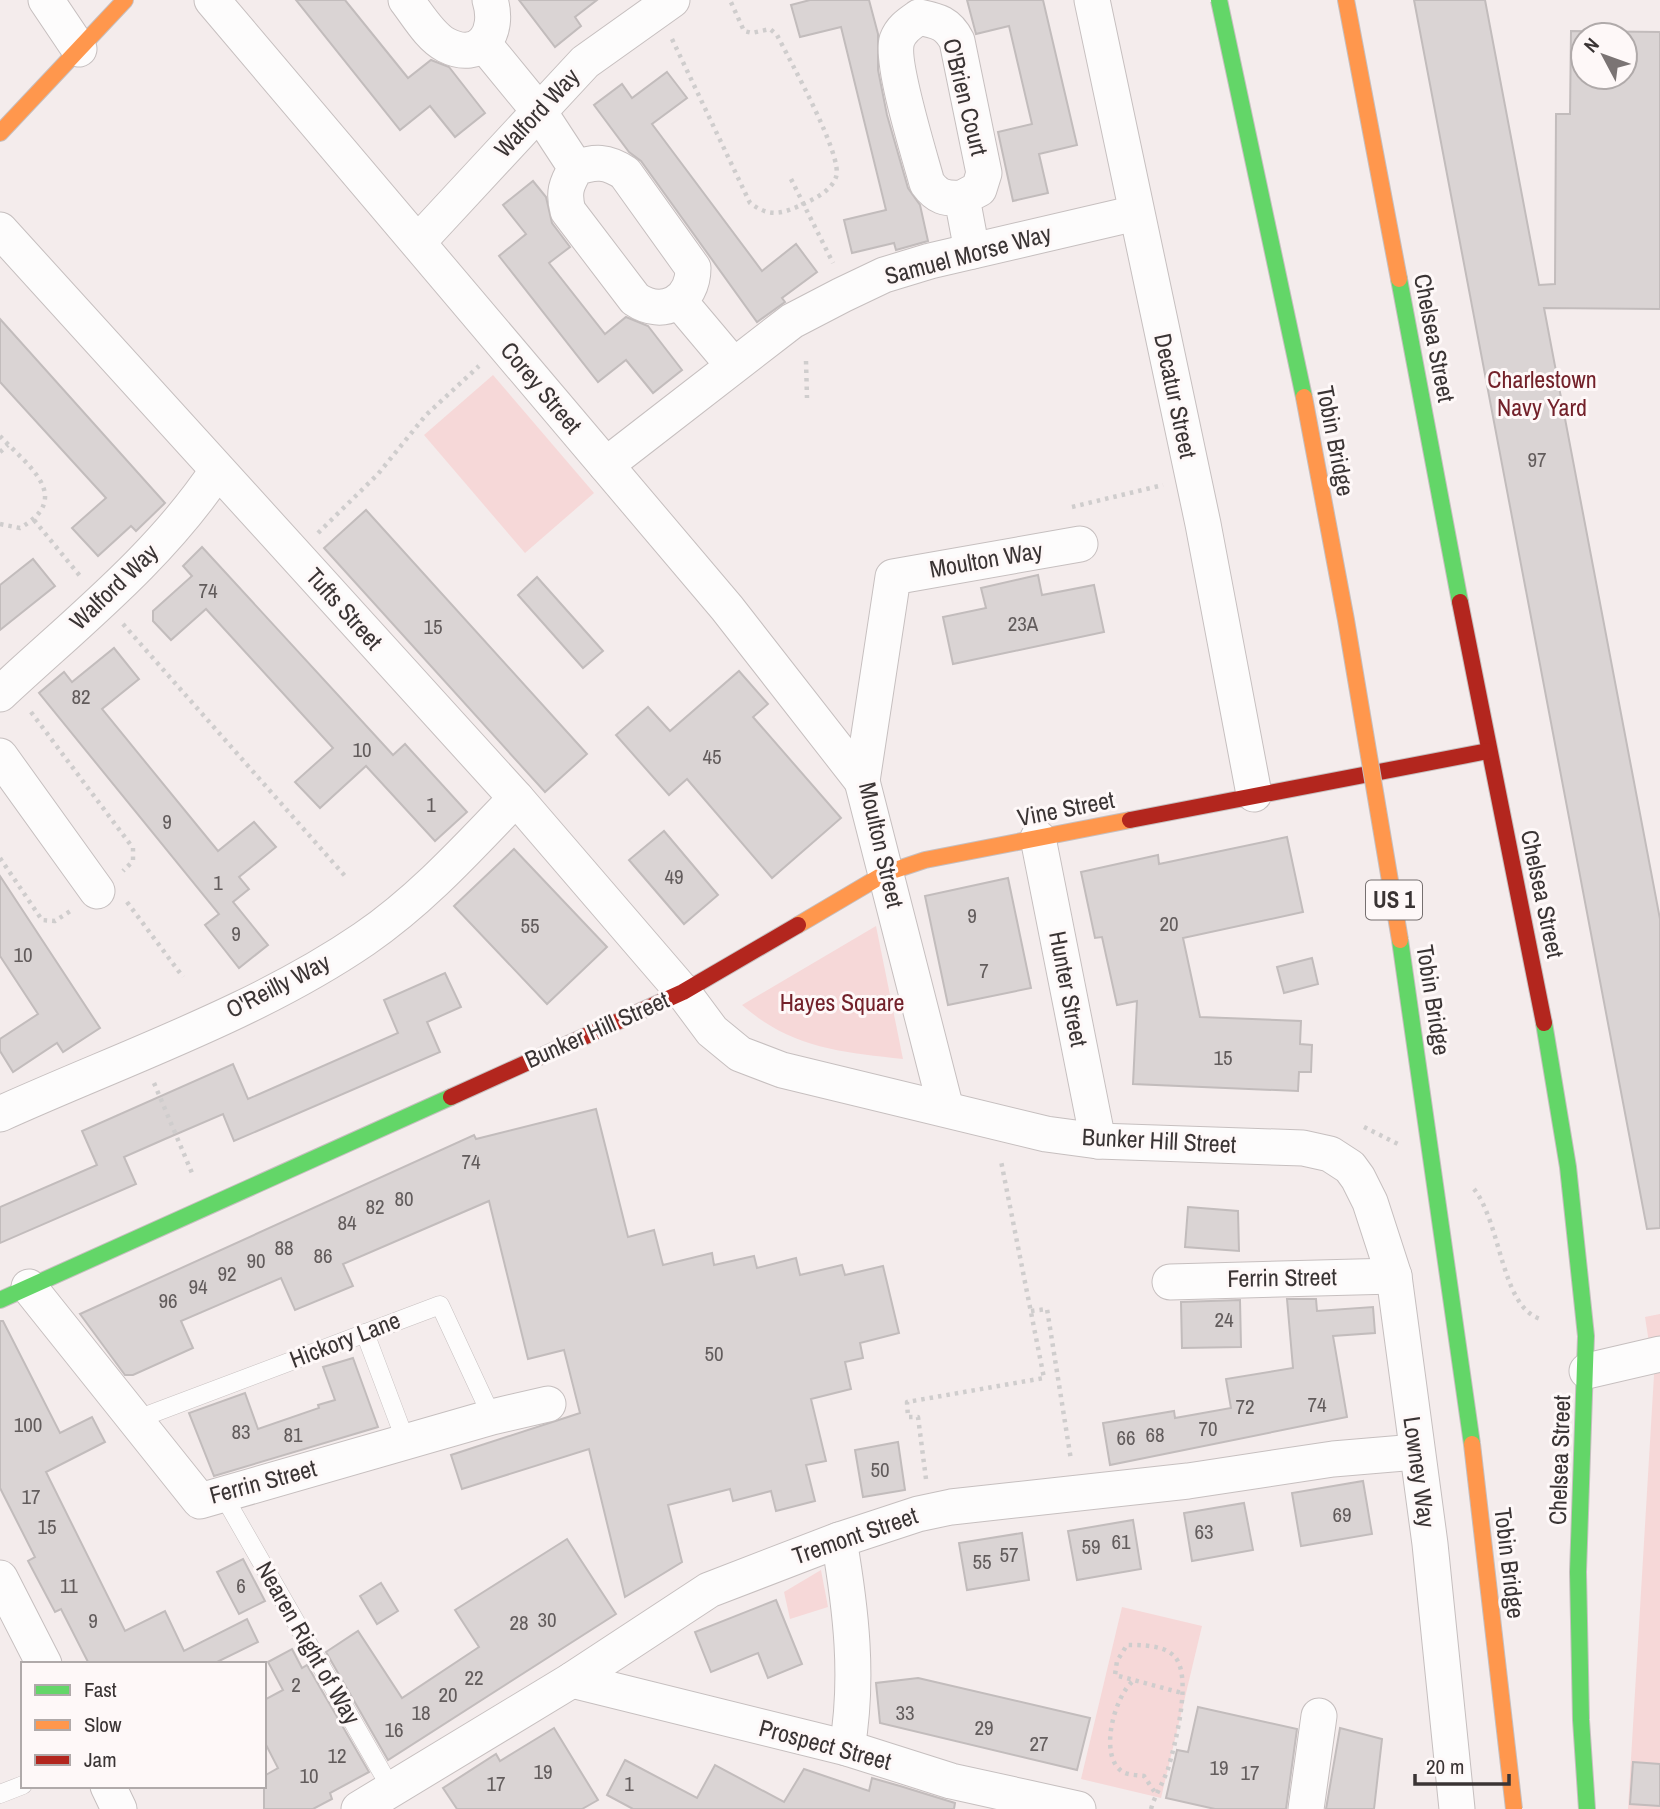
<svg xmlns="http://www.w3.org/2000/svg" width="1660" height="1809" viewBox="0 0 1660 1809" font-family="'Archivo Narrow',sans-serif">
	<style>
		.green { fill: #f6d8d8 }
		.building { fill: #dad4d4; stroke: #c2bcbc; stroke-width: 2; fill-rule: evenodd }
		.lines { fill: none; stroke-linecap: round; stroke-linejoin: round }
		.lane-casing { stroke: #c6bfbf; stroke-width: 19 }
		.street-casing { stroke: #c6bfbf; stroke-width: 37 }
		.fast-casing { stroke: #c6bfbf; stroke-width: 18 }
		.slow-casing { stroke: #c6bfbf; stroke-width: 18 }
		.jam-casing { stroke: #c6bfbf; stroke-width: 18 }
		.path { stroke: #cfcdcd; stroke-width: 4.5; stroke-dasharray: 3.5 5; stroke-linecap: butt }
		.lane { stroke: #fdfcfc; stroke-width: 18 }
		.street { stroke: #fdfcfc; stroke-width: 35 }
		.fast { stroke: #63d668; stroke-width: 16 }
		.slow { stroke: #ff974d; stroke-width: 16 }
		.jam { stroke: #b3261e; stroke-width: 16 }
		.fast-bridge-casing { stroke: #c6bfbf; stroke-width: 18; stroke-linecap: butt }
		.slow-bridge-casing { stroke: #c6bfbf; stroke-width: 18; stroke-linecap: butt }
		.fast-bridge { stroke: #63d668; stroke-width: 16 }
		.slow-bridge { stroke: #ff974d; stroke-width: 16 }
		.labels { text-anchor: middle; stroke-width: 6; stroke-linejoin: round; paint-order: stroke }
		.number-label { font-size: 21px; fill: #625c5c }
		.shield { fill: #fef8f8; stroke: #756f6f; stroke-width: 2 }
		.shield-label { font-size: 23px; font-weight: bold; fill: #3a3434 }
		.street-label { font-size: 24px; fill: #3a3434; stroke: #fef8f8 }
		.park-label { font-size: 24px; fill: #73212a; stroke: #fef8f8 }
	</style>
	<rect width="100%" height="100%" fill="#f4ecec"/>
	<g class="green">
		<polygon points="493,375 594,493 525,553 424,435"/>
		<path d="M 876,926 L 903,1059 C 841,1052 791,1048 742,1005 Z"/>
		<polygon points="1660,1314 1660,1809 1628,1809 1654,1375 1645,1317"/>
		<polygon points="821,1570 828,1607 790,1619 784,1592"/>
		<polygon points="1122,1607 1202,1626 1161,1798 1081,1779"/>
	</g>
	<g class="building">
		<polygon points="296,0 345,0 408,78 431,60 449,67 485,113 455,137 430,106 400,130"/>
		<polygon points="519,0 597,0 575,17 581,26 555,47"/>
		<polygon points="810,0 869,0 878,34 878,70 887,115 908,188 920,205 928,241 896,250 894,243 852,253 844,220 886,210 841,27 800,37 791,5"/>
		<polygon points="967,0 1043,0 1077,145 1039,154 1048,193 1013,201 998,132 1032,124 1009,26 976,34"/>
		<path d="M 1414,0 L 1485,0 L 1539,285 L 1555,284 L 1556,114 L 1570,114 L 1571,31 L 1660,32 L 1660,309 L 1544,308 L 1660,919 L 1660,1228 L 1647,1229 ZM 1583,35 L 1625,35 L 1625,77 L 1583,77 Z"/>
		<polygon points="667,72 687,98 652,124 762,271 796,244 817,272 782,298 785,302 757,322 641,161 629,152 594,105 622,84 632,98"/>
		<polygon points="533,181 546,197 552,223 570,247 549,263 605,334 626,317 648,326 682,370 653,393 626,360 598,382 499,256 526,234 503,205"/>
		<polygon points="0,319 165,503 136,531 131,526 98,556 72,528 106,498 0,382"/>
		<polygon points="366,510 587,754 545,792 324,548"/>
		<polygon points="202,547 393,755 405,744 467,812 435,841 366,766 320,808 295,782 333,748 206,609 171,640 153,621 153,611 192,576 183,566"/>
		<polygon points="33,559 55,586 0,630 0,585"/>
		<polygon points="1038,575 1042,595 1094,585 1104,632 953,664 943,617 986,608 981,588"/>
		<polygon points="537,577 603,651 583,668 518,595"/>
		<polygon points="114,648 139,679 102,709 218,851 254,822 276,847 239,877 249,889 233,902 268,945 239,968 205,925 219,914 39,693 64,672 72,682"/>
		<polygon points="739,671 768,704 753,717 841,818 772,878 687,779 669,795 616,735 648,707 670,731"/>
		<polygon points="664,831 718,895 684,924 629,860"/>
		<polygon points="1287,837 1303,912 1183,938 1200,1017 1301,1021 1300,1044 1312,1045 1311,1072 1299,1072 1298,1091 1133,1084 1137,1001 1117,1005 1102,937 1095,938 1081,872 1158,855 1159,864"/>
		<polygon points="514,849 607,947 547,1004 454,906"/>
		<polygon points="0,876 100,1028 63,1052 57,1043 13,1072 0,1051 0,1039 38,1014 0,956"/>
		<polygon points="1008,878 1031,988 948,1005 925,896"/>
		<polygon points="1312,958 1318,984 1284,993 1277,967"/>
		<polygon points="445,973 461,1007 427,1022 440,1052 234,1141 223,1114 165,1139 124,1157 136,1184 0,1243 0,1207 97,1165 82,1131 233,1064 248,1099 398,1033 384,1000"/>
		<polygon points="596,1109 628,1237 654,1230 663,1265 712,1253 714,1265 754,1256 757,1268 796,1258 800,1275 842,1265 845,1275 883,1266 899,1333 860,1343 863,1358 845,1362 851,1389 811,1399 826,1461 806,1465 815,1501 776,1511 771,1491 733,1501 730,1489 668,1505 682,1562 625,1597 589,1449 462,1489 451,1455 580,1413 564,1350 528,1359 489,1201 343,1264 353,1286 295,1310 281,1278 181,1321 193,1348 133,1375 125,1375 80,1314 474,1135 476,1139"/>
		<polygon points="1188,1207 1238,1211 1239,1251 1185,1247"/>
		<polygon points="1287,1299 1316,1299 1317,1311 1373,1307 1375,1333 1333,1336 1347,1417 1110,1465 1103,1423 1174,1411 1175,1418 1231,1408 1226,1379 1293,1368"/>
		<polygon points="1240,1300 1241,1347 1182,1348 1181,1302"/>
		<polygon points="0,1321 3,1321 60,1433 92,1417 105,1442 46,1472 125,1631 165,1611 184,1651 247,1619 258,1642 213,1664 89,1664 61,1609 55,1612 28,1561 35,1557 0,1488"/>
		<polygon points="353,1358 378,1427 214,1476 189,1413 245,1393 258,1429 319,1408 318,1405 335,1400 323,1367"/>
		<polygon points="898,1442 905,1490 863,1497 855,1450"/>
		<polygon points="1363,1481 1372,1534 1301,1546 1292,1493"/>
		<polygon points="1244,1503 1253,1550 1192,1561 1184,1513"/>
		<polygon points="1133,1520 1141,1569 1077,1580 1068,1531"/>
		<polygon points="1022,1533 1029,1580 967,1590 959,1543"/>
		<polygon points="567,1539 616,1614 388,1760 326,1652 358,1631 402,1698 479,1647 455,1610"/>
		<polygon points="243,1559 265,1601 239,1614 217,1572"/>
		<polygon points="381,1583 398,1611 377,1624 360,1596"/>
		<polygon points="776,1600 802,1664 768,1678 758,1653 711,1672 695,1632"/>
		<polygon points="292,1649 302,1668 307,1665 369,1772 330,1793 332,1799 313,1809 264,1809 264,1776 278,1768 264,1741 264,1700 283,1690 268,1662"/>
		<polygon points="918,1678 1090,1718 1077,1770 880,1723 876,1683"/>
		<polygon points="1198,1707 1297,1729 1286,1809 1215,1809 1166,1798 1177,1750 1188,1752"/>
		<polygon points="554,1728 598,1800 582,1809 457,1809 443,1788 496,1754 500,1761"/>
		<polygon points="1340,1728 1382,1739 1374,1809 1326,1809"/>
		<polygon points="625,1760 697,1798 715,1765 784,1802 804,1769 869,1791 872,1778 900,1786 955,1803 954,1809 633,1809 607,1795"/>
		<polygon points="1633,1762 1660,1764 1660,1806 1630,1804"/>
	</g>
	<g class="lines">
		<g class="lane-casing">
			<g id="lane">
				<polyline points="365,1333 406,1442"/>
				<polyline points="135,1420 440,1305 492,1417"/>
				<polyline points="223,1495 392,1790"/>
				<polyline points="0,1794 23,1785"/>
			</g>
		</g>
		<g class="street-casing">
			<g id="street">
				<polyline points="46,0 79,49"/>
				<polyline points="212,0 727,608 862,781"/>
				<path d="M 406,0 C 417,14 430,37 446,45 C 481,63 500,32 490,0"/>
				<polyline points="1092,0 1203,524 1254,794"/>
				<path d="M 483,43 L 538,110 L 576,168 C 566,184 563,193 568,211 L 635,299 C 663,318 693,302 693,268 L 625,173 C 607,161 595,161 576,168"/>
				<path d="M 962,198 C 945,199 937,197 927,183 C 920,157 890,62 897,40 C 901,29 909,24 919,17 C 938,21 948,23 957,41 L 984,173 L 979,189 L 962,198 L 972,251"/>
				<polyline points="0,230 516,798 683,992 712,1031 740,1054 782,1070 1046,1134 1098,1141 1303,1148 1330,1154 1350,1167 1358,1178 1370,1202 1394,1276 1430,1544 1457,1809"/>
				<polyline points="418,242 585,62 672,0"/>
				<polyline points="680,302 733,365"/>
				<polyline points="606,465 792,321 842,295 884,275 930,261 1136,213"/>
				<path d="M 0,694 C 75,624 160,557 217,471"/>
				<polyline points="0,756 97,891"/>
				<polyline points="1038,838 1098,1141"/>
				<polyline points="946,1109 862,781 893,577 1080,544"/>
				<path d="M 0,1114 C 119,1060 256,1013 364,939 C 421,900 468,848 516,798"/>
				<polyline points="1170,1282 1394,1276"/>
				<polyline points="29,1287 200,1501 492,1417 548,1404"/>
				<polyline points="1587,1371 1660,1354"/>
				<path d="M 839,1540 C 851,1610 859,1678 847,1748"/>
				<polyline points="0,1578 44,1664"/>
				<polyline points="572,1680 847,1748 951,1781 1078,1809"/>
				<polyline points="108,1786 119,1809"/>
				<polyline points="359,1809 572,1680 709,1590 839,1540 918,1514 951,1507 1188,1481 1333,1459 1416,1452"/>
				<polyline points="1306,1809 1319,1716"/>
			</g>
		</g>
		<g class="fast-casing">
			<g id="fast">
				<polyline points="1399,279 1460,602"/>
				<polyline points="1544,1023 1568,1167 1586,1336 1578,1572 1581,1720 1587,1809"/>
				<polyline points="0,1300 451,1097"/>
			</g>
		</g>
		<g class="slow-casing">
			<g id="slow">
				<polyline points="1346,0 1399,279"/>
				<polyline points="0,133 125,0"/>
				<polyline points="798,925 886,873 925,860 1130,820"/>
			</g>
		</g>
		<g class="jam-casing">
			<g id="jam">
				<polyline points="1460,602 1544,1023"/>
				<polyline points="1130,820 1488,751"/>
				<polyline points="451,1097 683,992 798,925"/>
			</g>
		</g>
		<g class="path">
			<path d="M 672,39 L 750,203 C 768,216 779,215 799,206 C 812,200 831,192 836,177 C 844,157 789,59 777,35 L 770,29 L 752,33 L 744,31 L 730,0"/>
			<polyline points="791,179 833,263"/>
			<polyline points="806,361 807,398"/>
			<path d="M 0,436 C 28,466 74,497 20,528 L 0,524"/>
			<polyline points="0,452 8,445"/>
			<polyline points="1072,507 1163,485"/>
			<polyline points="34,520 80,576"/>
			<polyline points="318,533 378,474 426,415 479,366"/>
			<polyline points="123,624 345,876"/>
			<polyline points="31,712 133,848 133,861 123,871"/>
			<polyline points="0,858 42,920 55,921 72,910"/>
			<polyline points="127,902 183,977"/>
			<polyline points="154,1083 192,1173"/>
			<polyline points="1364,1127 1398,1144"/>
			<path d="M 1474,1189 C 1502,1225 1501,1308 1541,1319"/>
			<polyline points="1031,1311 1047,1309 1071,1460"/>
			<polyline points="926,1479 918,1417 908,1417 907,1402 1044,1378 1001,1161"/>
			<path d="M 1132,1682 C 1114,1698 1098,1757 1123,1772 C 1128,1775 1137,1775 1144,1776 L 1156,1794"/>
			<path d="M 1151,1809 C 1155,1795 1163,1783 1168,1769 C 1175,1745 1194,1673 1173,1655 C 1162,1645 1141,1645 1127,1645 L 1117,1661 L 1115,1675 L 1182,1693"/>
		</g>
		<use href="#lane" class="lane"/>
		<use href="#street" class="street"/>
		<use href="#fast" class="fast"/>
		<use href="#slow" class="slow"/>
		<use href="#jam" class="jam"/>
		<g class="fast-bridge-casing">
			<g id="fast-bridge">
				<polyline points="1219,0 1304,397"/>
				<polyline points="1400,940 1472,1444"/>
			</g>
		</g>
		<g class="slow-bridge-casing">
			<g id="slow-bridge">
				<polyline points="1304,397 1346,620 1400,940"/>
				<polyline points="1472,1444 1514,1809"/>
			</g>
		</g>
		<use href="#fast-bridge" class="fast-bridge"/>
		<use href="#slow-bridge" class="slow-bridge"/>
	</g>
	<g class="labels">
		<g class="number-label">
			<text x="1537" y="467">97</text>
			<text x="208" y="598">74</text>
			<text x="1023" y="631">23A</text>
			<text x="433" y="634">15</text>
			<text x="81" y="704">82</text>
			<text x="362" y="757">10</text>
			<text x="712" y="764">45</text>
			<text x="431" y="812">1</text>
			<text x="167" y="829">9</text>
			<text x="674" y="884">49</text>
			<text x="218" y="890">1</text>
			<text x="972" y="923">9</text>
			<text x="1169" y="931">20</text>
			<text x="530" y="933">55</text>
			<text x="236" y="941">9</text>
			<text x="23" y="962">10</text>
			<text x="984" y="978">7</text>
			<text x="1223" y="1065">15</text>
			<text x="471" y="1169">74</text>
			<text x="404" y="1206">80</text>
			<text x="375" y="1214">82</text>
			<text x="347" y="1230">84</text>
			<text x="284" y="1255">88</text>
			<text x="323" y="1263">86</text>
			<text x="256" y="1268">90</text>
			<text x="227" y="1281">92</text>
			<text x="198" y="1294">94</text>
			<text x="168" y="1308">96</text>
			<text x="1224" y="1327">24</text>
			<text x="714" y="1361">50</text>
			<text x="1317" y="1412">74</text>
			<text x="1245" y="1414">72</text>
			<text x="28" y="1432">100</text>
			<text x="1208" y="1436">70</text>
			<text x="241" y="1439">83</text>
			<text x="293" y="1442">81</text>
			<text x="1155" y="1442">68</text>
			<text x="1126" y="1445">66</text>
			<text x="880" y="1477">50</text>
			<text x="31" y="1504">17</text>
			<text x="1342" y="1522">69</text>
			<text x="47" y="1534">15</text>
			<text x="1204" y="1539">63</text>
			<text x="1121" y="1549">61</text>
			<text x="1091" y="1554">59</text>
			<text x="1009" y="1562">57</text>
			<text x="982" y="1569">55</text>
			<text x="69" y="1593">11</text>
			<text x="241" y="1593">6</text>
			<text x="547" y="1627">30</text>
			<text x="93" y="1628">9</text>
			<text x="519" y="1630">28</text>
			<text x="474" y="1685">22</text>
			<text x="296" y="1692">2</text>
			<text x="448" y="1702">20</text>
			<text x="421" y="1720">18</text>
			<text x="905" y="1720">33</text>
			<text x="984" y="1735">29</text>
			<text x="394" y="1737">16</text>
			<text x="1039" y="1751">27</text>
			<text x="337" y="1763">12</text>
			<text x="1219" y="1775">19</text>
			<text x="543" y="1779">19</text>
			<text x="1250" y="1780">17</text>
			<text x="309" y="1783">10</text>
			<text x="496" y="1791">17</text>
			<text x="629" y="1791">1</text>
		</g>
		<rect class="shield" x="1366" y="880.5" width="56" height="39" rx="5"/>
		<g class="shield-label">
			<text x="1394" y="908">US 1</text>
		</g>
		<g class="street-label">
			<text transform="translate(965 97) rotate(76)" y="8">O'Brien Court</text>
			<text transform="translate(537 113) rotate(-47)" y="8">Walford Way</text>
			<text transform="translate(968 255) rotate(-15)" y="8">Samuel Morse Way</text>
			<text transform="translate(1434 338) rotate(79)" y="8">Chelsea Street</text>
			<text transform="translate(541 388) rotate(50)" y="8">Corey Street</text>
			<text transform="translate(1175 396) rotate(78)" y="8">Decatur Street</text>
			<text transform="translate(1335 441) rotate(79)" y="8">Tobin Bridge</text>
			<text transform="translate(986 560) rotate(-10)" y="8">Moulton Way</text>
			<text transform="translate(114 587) rotate(-44)" y="8">Walford Way</text>
			<text transform="translate(344 609) rotate(48)" y="8">Tufts Street</text>
			<text transform="translate(1066 809) rotate(-11)" y="8">Vine Street</text>
			<text transform="translate(881 845) rotate(77)" y="8">Moulton Street</text>
			<text transform="translate(1542 894) rotate(78)" y="8">Chelsea Street</text>
			<text transform="translate(278 986) rotate(-27)" y="8">O'Reilly Way</text>
			<text transform="translate(1068 989) rotate(79)" y="8">Hunter Street</text>
			<text transform="translate(1433 1000) rotate(81)" y="8">Tobin Bridge</text>
			<text transform="translate(597 1030) rotate(-24)" y="8">Bunker Hill Street</text>
			<text transform="translate(1159 1141) rotate(3)" y="8">Bunker Hill Street</text>
			<text transform="translate(1282 1278) rotate(-1)" y="8">Ferrin Street</text>
			<text transform="translate(345 1340) rotate(-21)" y="8">Hickory Lane</text>
			<text transform="translate(1560 1460) rotate(-88)" y="8">Chelsea Street</text>
			<text transform="translate(1419 1472) rotate(82)" y="8">Lowney Way</text>
			<text transform="translate(263 1482) rotate(-15)" y="8">Ferrin Street</text>
			<text transform="translate(855 1536) rotate(-19)" y="8">Tremont Street</text>
			<text transform="translate(1509 1563) rotate(83)" y="8">Tobin Bridge</text>
			<text transform="translate(308 1643) rotate(60)" y="8">Nearen Right of Way</text>
			<text transform="translate(825 1745) rotate(15)" y="8">Prospect Street</text>
		</g>
		<g class="park-label">
			<text x="1542" y="388">Charlestown<tspan x="1542" dy="28">Navy Yard</tspan></text>
			<text x="842" y="1011">Hayes Square</text>
		</g>
	</g>
	<rect x="21" y="1662" width="245" height="126" fill="#fef8f8" stroke="#b0aaaa" stroke-width="2"/>
	<rect x="35" y="1685" width="35" height="10" fill="#63d668" stroke="#b0aaaa" stroke-width="2"/>
	<text x="84" y="1697" font-size="21" fill="#3a3434">Fast</text>
	<rect x="35" y="1720" width="35" height="10" fill="#ff974d" stroke="#b0aaaa" stroke-width="2"/>
	<text x="84" y="1732" font-size="21" fill="#3a3434">Slow</text>
	<rect x="35" y="1755" width="35" height="10" fill="#b3261e" stroke="#b0aaaa" stroke-width="2"/>
	<text x="84" y="1767" font-size="21" fill="#3a3434">Jam</text>
	<g transform="translate(1604 56) rotate(311)"><circle r="33" fill="#fef8f8" stroke="#b0aaaa" stroke-width="2"/>
	<path d="M0-5L12 26L0 18L-12 26Z" fill="#7b7474"/>
	<text y="-10" font-size="19" font-weight="bold" text-anchor="middle" fill="#3a3434">N</text>
	</g>
	<path d="M1415 1774v10h94v-10" fill="none" stroke="#3a3434" stroke-width="3.5"/>
	<text x="1426" y="1774" font-size="21" fill="#3a3434" stroke="#fef8f8" stroke-width="5" paint-order="stroke">20 m</text>
</svg>
